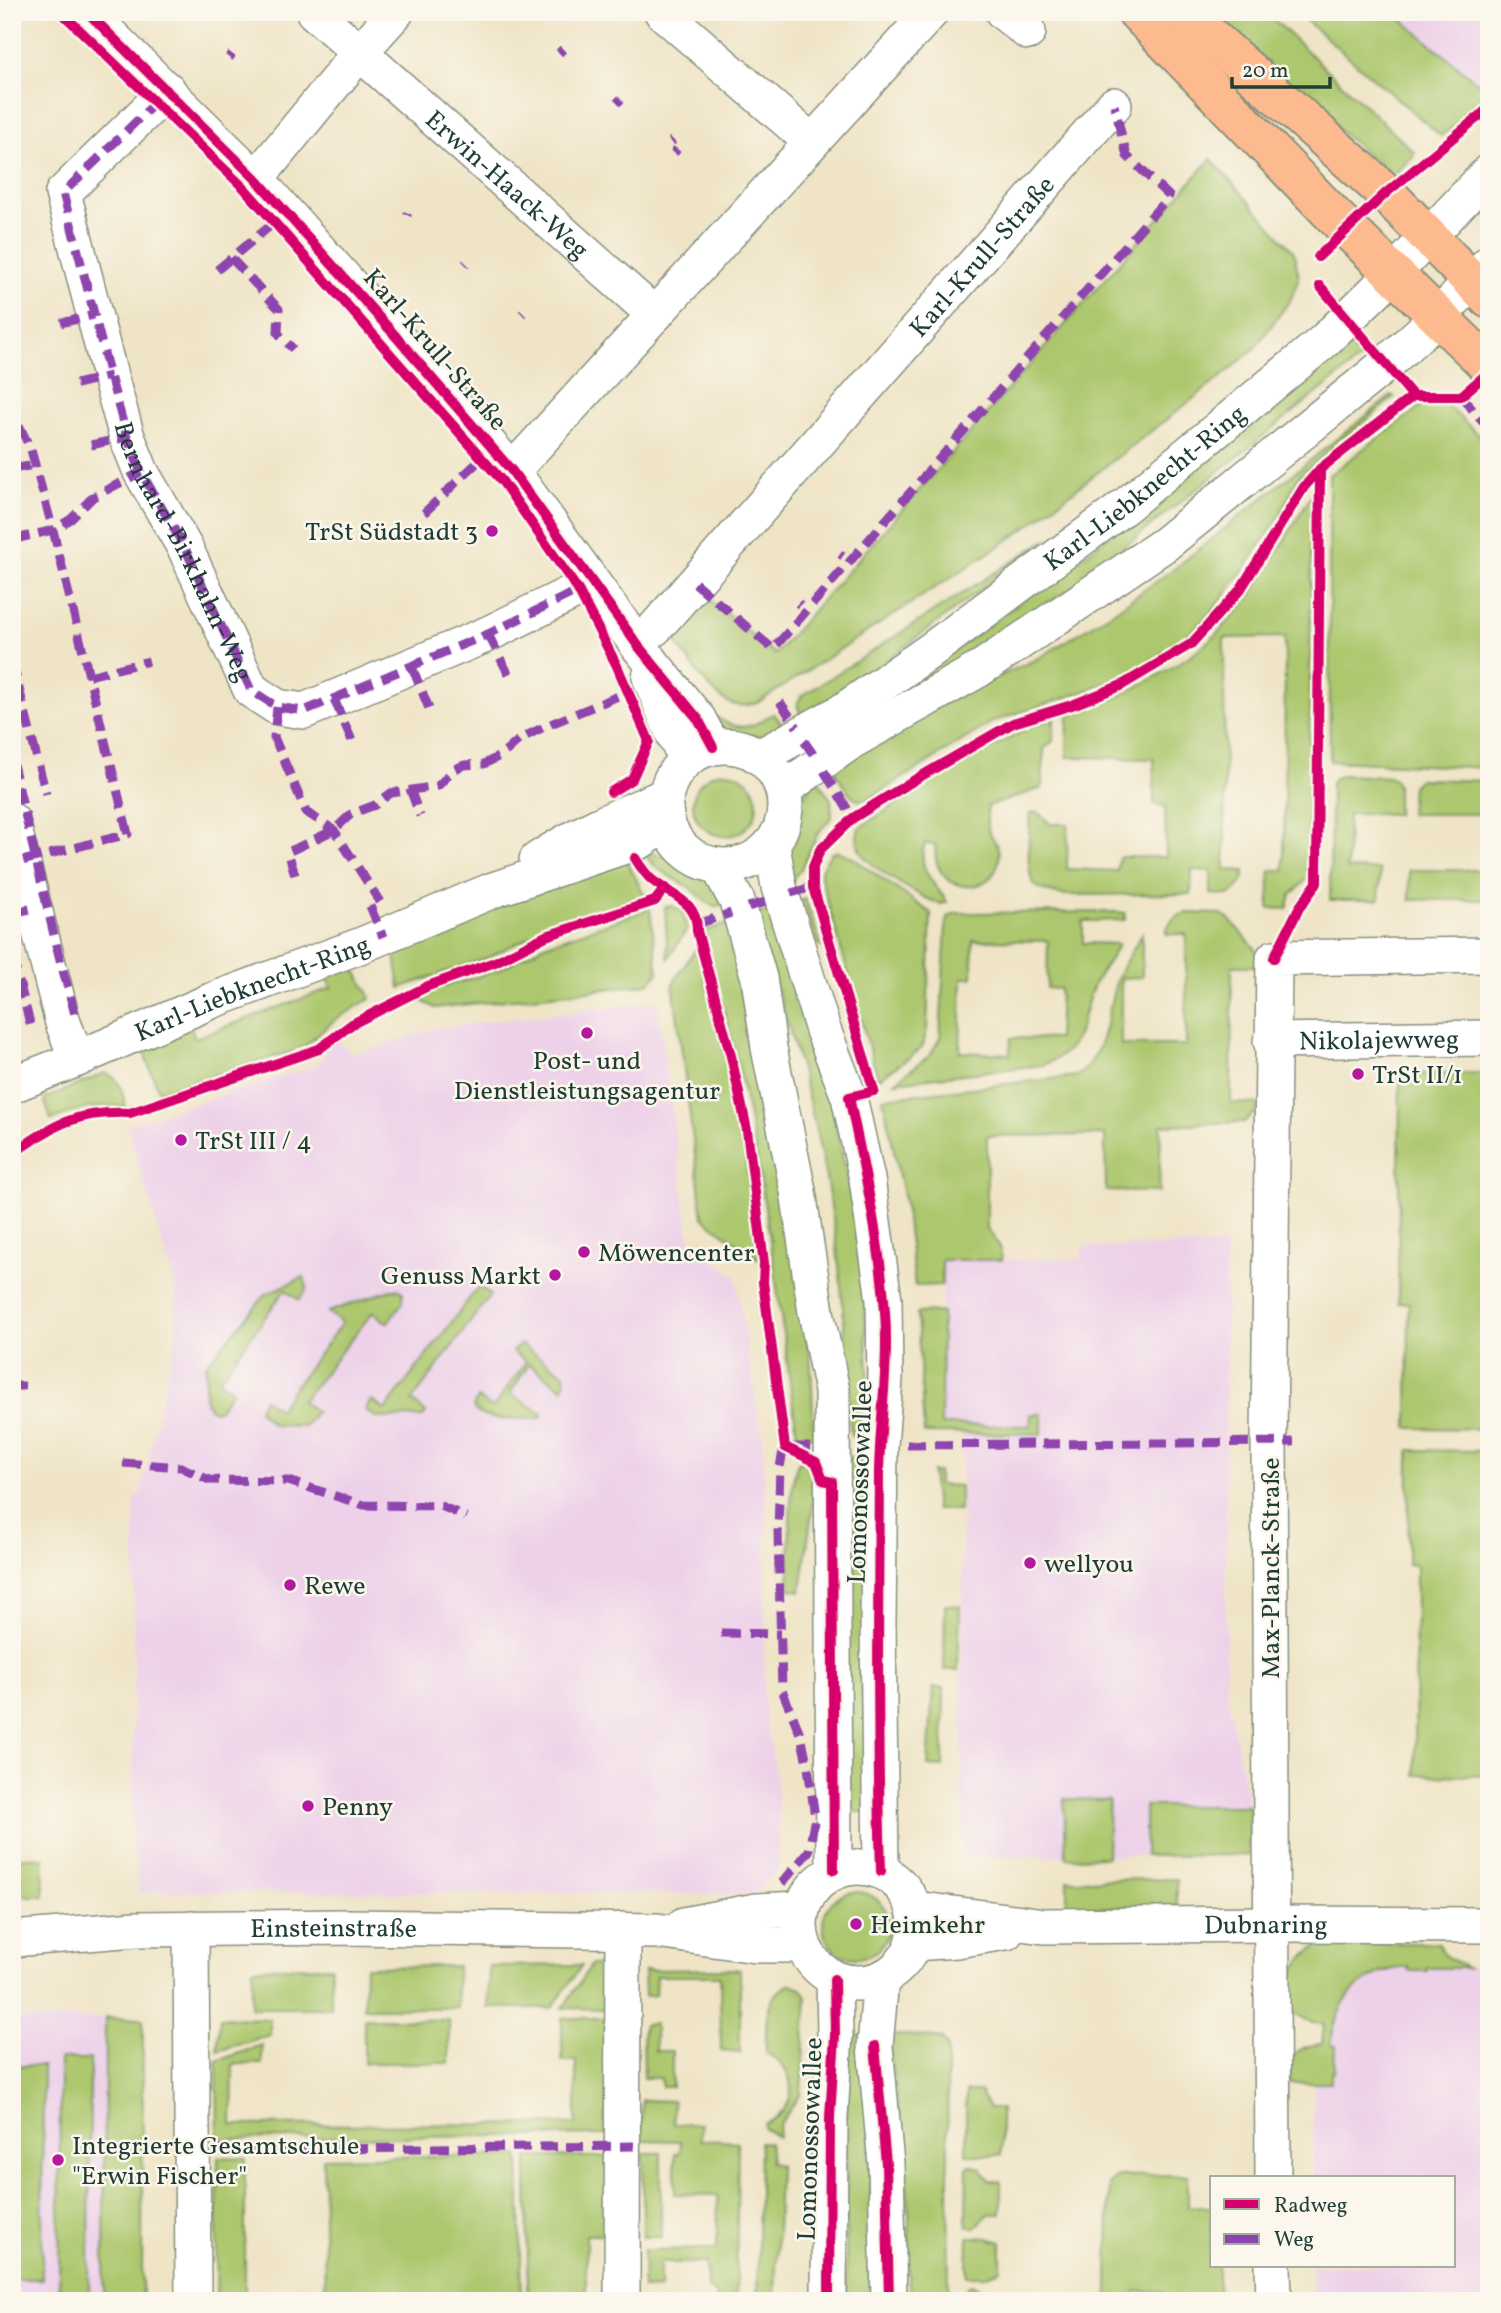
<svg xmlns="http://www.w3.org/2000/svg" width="1501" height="2313" viewBox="0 0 1501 2313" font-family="Vollkorn,serif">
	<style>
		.built { fill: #edd1e9 }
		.green { fill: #acc76d; stroke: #668250; stroke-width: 2; fill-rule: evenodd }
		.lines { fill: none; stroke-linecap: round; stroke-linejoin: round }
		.minor-casing { stroke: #87907d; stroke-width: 38 }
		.major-casing { stroke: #87907d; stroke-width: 42 }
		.minor { stroke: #fff; stroke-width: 35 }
		.major { stroke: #fcba8e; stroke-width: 38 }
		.quiet { stroke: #8e44ad; stroke-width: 9; stroke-dasharray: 18 9; stroke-linecap: butt }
		.cycleway-casing { stroke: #fbf7ec; stroke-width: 15 }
		.cycleway { stroke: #d6006c; stroke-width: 10 }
		.poi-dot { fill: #b5179e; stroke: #fbf7ec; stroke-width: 2.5 }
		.labels { text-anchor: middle; stroke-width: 5; stroke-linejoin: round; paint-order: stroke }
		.street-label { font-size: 26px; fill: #1f3d34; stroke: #fbf7ec }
		.poi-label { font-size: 26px; fill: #1f3d34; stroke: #fbf7ec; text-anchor: start }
	</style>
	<rect width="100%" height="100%" fill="#fbf7ec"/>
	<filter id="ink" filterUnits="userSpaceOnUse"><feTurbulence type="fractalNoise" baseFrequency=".0143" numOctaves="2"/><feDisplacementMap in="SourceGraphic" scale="14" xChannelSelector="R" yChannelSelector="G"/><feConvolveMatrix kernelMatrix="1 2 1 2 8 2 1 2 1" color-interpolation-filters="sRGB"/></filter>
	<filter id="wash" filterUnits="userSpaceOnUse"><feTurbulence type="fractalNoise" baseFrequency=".00686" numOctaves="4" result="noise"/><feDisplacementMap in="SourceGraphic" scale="28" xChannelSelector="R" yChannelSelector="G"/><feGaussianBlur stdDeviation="1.57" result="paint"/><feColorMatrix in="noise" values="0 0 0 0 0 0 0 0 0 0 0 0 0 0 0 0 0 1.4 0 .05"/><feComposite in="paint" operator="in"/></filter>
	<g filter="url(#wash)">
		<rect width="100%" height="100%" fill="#efe4c6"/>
		<g class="built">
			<polygon points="1393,12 1489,12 1489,93"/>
			<polygon points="657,1002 690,1242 736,1277 762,1438 766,1503 764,1697 766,1724 775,1768 779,1807 779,1869 753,1894 139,1892 132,1836 135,1496 140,1495 176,1337 176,1289 127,1125 315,1066 335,1040 354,1054 441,1027"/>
			<polygon points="1226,1245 1226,1689 1249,1806 1249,1855 962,1857 962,1434 924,1433 917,1313 942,1312 942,1260 1081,1259 1082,1247"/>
			<polygon points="1410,1967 1409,1971 1427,1968 1480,1968 1480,1980 1489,1982 1489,2301 1312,2301 1312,2266 1454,2266 1454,2178 1313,2178 1314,2083 1331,2082 1331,2072 1334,2072 1335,2046 1330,2046 1338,2014 1351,1993 1370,1978 1397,1968"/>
			<polygon points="105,2018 104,2301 12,2301 12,2019"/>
		</g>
		<g class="green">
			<polygon points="1197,12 1266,12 1414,152 1413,156 1396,173 1389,172"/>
			<polygon points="1296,12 1393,12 1489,93 1489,98 1441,136"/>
			<path d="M 1211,159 L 1294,252 L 1299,278 L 1291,299 L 1254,349 L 1220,378 L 1019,533 L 759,702 C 748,706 736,708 726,701 C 705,688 686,655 670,635 L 704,595 L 775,654 Z"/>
			<polygon points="1348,343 1361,358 1076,585 821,749 1094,548"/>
			<path d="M 1392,395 L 1394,397 L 1299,476 L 1276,522 L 1241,574 L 1212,612 L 1185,638 L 1146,664 L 1098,687 L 994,721 L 875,795 C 870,797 863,802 857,800 C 849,797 836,772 831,765 L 965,692 L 1039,658 L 1113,612 L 1174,569 Z"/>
			<polygon points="1426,402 1445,403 1489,445 1489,768 1330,761 1329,475"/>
			<path d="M 1312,494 L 1308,878 L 1291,895 L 1287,909 L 1269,908 L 1270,871 L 1284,870 L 1285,637 L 1224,638 L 1225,870 L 1245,871 C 1244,882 1238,888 1229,895 L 1211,894 L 1211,871 L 1192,870 L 1191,894 L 1063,895 C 1054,893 1043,892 1036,886 C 1024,875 1030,829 1030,813 L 1038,812 L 1050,824 L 1068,824 L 1067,869 L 1117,871 L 1119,857 L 1166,857 L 1165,806 L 1154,804 L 1154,759 L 1067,757 L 1068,715 C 1097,708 1119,697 1146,682 C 1166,671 1186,660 1204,645 C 1252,606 1280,545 1312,494 Z"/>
			<path d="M 1049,538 L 805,722 C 800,712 793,705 802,696 Z"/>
			<path d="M 709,713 C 723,721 737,731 753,725 C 761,722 767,716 774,714 L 789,732 C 763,738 722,742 709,713 Z"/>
			<path d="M 1054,719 L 1053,741 L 1044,749 L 1042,788 L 988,806 C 987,813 986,821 988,828 C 991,840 1001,845 999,859 C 993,901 929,893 936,845 L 925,843 C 916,869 934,882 947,902 L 942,904 C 926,901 872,868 862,854 C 857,846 856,837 859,828 L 937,778 L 1032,726 Z"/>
			<circle cx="725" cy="804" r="32"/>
			<polygon points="1343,775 1389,777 1395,780 1397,786 1397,814 1348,814 1347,869 1380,870 1379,900 1330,900 1331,783 1335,778"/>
			<polygon points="817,778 831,800 832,817 818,833 801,869 789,883 786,842 794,825 797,803"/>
			<polygon points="1419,779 1489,781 1489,814 1410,814 1412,786"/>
			<path d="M 644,851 L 676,859 L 708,879 L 726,904 L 714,907 C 706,902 699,895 692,889 C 675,877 653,871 644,851 Z"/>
			<polygon points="837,851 850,856 931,913 927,1029 923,1045 918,1051 878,1079 821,878 821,870 831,853"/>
			<polygon points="624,856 645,896 541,931 487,958 400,988 395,956 398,950 540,886"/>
			<polygon points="1409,870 1489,870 1489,900 1410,900"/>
			<polygon points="805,899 822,947 805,937 793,903"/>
			<polygon points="673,906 682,912 687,929 668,959 665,907"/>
			<polygon points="650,909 658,973 648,984 435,1008 413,996 496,971 547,944"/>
			<path d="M 774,909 C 806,1013 839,1116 855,1224 C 866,1294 868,1365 871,1436 L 851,1436 C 846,1362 844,1287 832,1213 C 816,1112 787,1012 751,916 Z"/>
			<path d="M 1119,912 L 1125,913 L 1125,920 L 1083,921 L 1083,943 L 1118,944 C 1113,959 1099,971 1093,987 C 1078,1022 1085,1051 1042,1065 L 895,1082 L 930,1055 L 940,1038 L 946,925 L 949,916 L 956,913 ZM 973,940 L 1048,941 L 1047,988 L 1060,989 L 1058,1039 L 1011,1038 L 1010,1054 L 960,1052 L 962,978 L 972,978 Z"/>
			<path d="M 1186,913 L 1221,914 L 1228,918 L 1255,948 L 1259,956 L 1259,966 L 1232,966 L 1231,1103 L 1258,1104 L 1257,1111 L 1244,1122 L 1161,1125 L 1159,1192 L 1106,1191 L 1105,1135 L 987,1136 L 987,1228 L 1000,1247 L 1002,1260 L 942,1260 L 942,1285 L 915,1286 L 905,1205 L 883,1098 L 1077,1076 C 1108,1055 1106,1009 1118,977 C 1124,962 1134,948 1142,934 L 1142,977 L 1121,978 L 1121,1045 L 1186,1045 L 1186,934 L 1166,934 C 1168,921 1174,917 1186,913 Z"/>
			<path d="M 735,922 L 743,956 L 735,974 L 758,1049 L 811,1363 L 814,1437 L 801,1437 L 797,1434 C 774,1269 757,1103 704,944 L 703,934 L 707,930 Z"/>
			<polygon points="697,947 725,1054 742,1134 760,1260 703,1218 673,983"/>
			<polygon points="350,967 356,971 371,998 335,1020 301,1049 159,1091 146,1059 145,1050 159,1035 190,1024 195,1038 331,988 326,974"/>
			<path d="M 105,1073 C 121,1078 122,1092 126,1107 C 98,1104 77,1109 51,1120 L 44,1099 Z"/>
			<polygon points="1489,1073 1489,1429 1408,1428 1409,1303 1398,1303 1400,1074"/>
			<polygon points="304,1277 307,1288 299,1300 285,1290 219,1380 232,1391 220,1408 216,1411 210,1409 205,1401 206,1365 266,1294"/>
			<polygon points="479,1286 490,1295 412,1401 426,1413 423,1417 377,1418 365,1410 371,1400 385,1410"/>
			<polygon points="393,1289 400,1290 403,1293 403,1302 387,1323 373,1312 302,1401 316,1412 304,1426 273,1425 258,1410 264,1399 278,1409 342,1323 328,1312"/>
			<polygon points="942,1312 941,1425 1030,1426 1031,1414 1042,1414 1042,1434 924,1433 917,1313"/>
			<path d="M 521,1344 L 564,1374 L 565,1383 L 562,1388 L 529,1364 L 510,1394 L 542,1413 L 541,1418 C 522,1418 482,1424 473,1407 L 478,1398 L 493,1408 L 526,1362 L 512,1351 Z"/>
			<polygon points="1409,1450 1489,1451 1489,1776 1415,1775 1416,1565 1408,1564"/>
			<polygon points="868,1457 867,1812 845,1812 845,1458"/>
			<path d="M 800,1460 L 812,1464 L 814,1496 L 801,1591 L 789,1589 C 790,1564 787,1476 800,1460 Z"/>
			<polygon points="932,1472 938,1472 938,1485 960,1486 960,1510 936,1510"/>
			<polygon points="945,1605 960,1606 958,1670 944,1670"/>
			<polygon points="933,1688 944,1688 943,1767 928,1766"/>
			<polygon points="1064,1799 1109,1800 1107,1857 1066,1858"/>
			<polygon points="1145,1806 1249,1806 1249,1855 1145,1856"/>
			<polygon points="12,1857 43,1858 44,1896 12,1896"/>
			<polygon points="1177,1879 1177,1907 1067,1908 1067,1880"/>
			<circle cx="856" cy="1925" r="33"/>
			<path d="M 1325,1943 L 1439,1943 L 1444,1955 L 1467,1968 L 1427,1968 L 1427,1971 L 1409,1971 L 1409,1967 C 1360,1971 1337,1999 1330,2046 L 1335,2046 L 1334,2072 L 1331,2073 L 1331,2083 L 1290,2083 L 1288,2061 C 1298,2049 1307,2045 1322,2044 L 1324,2025 C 1314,2023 1301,2019 1293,2011 C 1275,1992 1303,1948 1325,1943 Z"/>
			<polygon points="614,1964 614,2009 563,2008 591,1965"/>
			<polygon points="582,1965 552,2008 488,2008 489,1966"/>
			<polygon points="457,1966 457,2008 364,2008 365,1967"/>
			<polygon points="331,1967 331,2008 251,2008 253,1968"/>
			<polygon points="740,1969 740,2053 721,2051 720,1976 656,1976 655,1995 645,1996 644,1970"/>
			<path d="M 791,1984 L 801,1988 L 807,1996 L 801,2094 L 780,2124 L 778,2137 L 764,2129 L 764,2124 C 800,2111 799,2069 766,2053 C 766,2026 762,1996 791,1984 Z"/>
			<polygon points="105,2018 143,2019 142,2301 104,2301"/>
			<polygon points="220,2018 270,2019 270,2035 217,2051"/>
			<polygon points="562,2018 610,2018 611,2135 218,2139 217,2061 262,2045 262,2064 233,2064 232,2125 576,2124 576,2061 562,2061"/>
			<polygon points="364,2019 449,2020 449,2063 364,2063"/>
			<polygon points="655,2024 655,2051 672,2051 672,2087 662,2087 661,2078 644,2078 643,2025"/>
			<polygon points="847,2035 869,2035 871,2301 846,2301"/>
			<polygon points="909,2035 942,2039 947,2047 949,2301 909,2301 909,2214 904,2145 887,2036"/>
			<polygon points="60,2059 90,2059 89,2301 59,2301"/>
			<polygon points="12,2066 43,2066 42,2279 12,2279"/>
			<polygon points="966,2092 981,2092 989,2109 1001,2109 1001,2155 966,2155"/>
			<polygon points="642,2100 673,2101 674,2124 701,2124 700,2140 738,2142 736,2301 716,2301 715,2293 707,2288 706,2263 660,2263 660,2288 643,2289 644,2250 717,2249 718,2195 675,2194 675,2153 680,2153 681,2141 641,2140"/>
			<polygon points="760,2142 769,2143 771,2163 779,2165 775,2301 757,2301"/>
			<rect x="643" y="2153" width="18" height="84"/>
			<polygon points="519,2155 522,2301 325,2301 323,2158"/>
			<polygon points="218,2157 245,2158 245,2301 216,2301"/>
			<polygon points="527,2157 611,2157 613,2235 586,2235 586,2301 528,2301"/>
			<polygon points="970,2165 980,2168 990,2181 1001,2181 1001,2214 989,2214 976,2227 968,2227 966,2222 967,2168"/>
			<polygon points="1188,2175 1188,2207 1212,2207 1212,2266 1218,2266 1218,2301 1162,2301 1162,2291 1136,2291 1136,2301 1108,2301 1109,2184 1119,2176"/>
			<polygon points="968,2237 988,2238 1001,2242 1001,2270 986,2276 967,2276"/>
			<polygon points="971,2284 982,2289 992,2301 967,2301 967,2287"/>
		</g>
	</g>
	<g filter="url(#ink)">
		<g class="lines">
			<g class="minor-casing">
				<g id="minor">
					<polyline points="87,12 256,179 392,332 512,471 639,647 698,719 713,747"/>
					<path id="s1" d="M 314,12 L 655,315"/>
					<polyline points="662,12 812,142"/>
					<polyline points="1003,12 1028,32"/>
					<path id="s2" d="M 168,90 L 63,193 L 110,376 L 127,437 L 141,472 L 185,548 L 251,690 L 277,707 L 304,711 L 488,634 L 592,583"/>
					<polyline points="256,179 360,52 396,12"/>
					<polyline points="512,471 931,12"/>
					<path id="s3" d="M 655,628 L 1114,105"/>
					<polyline points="650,677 674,735 681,748 684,761"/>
					<circle cx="725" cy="806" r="60"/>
					<path id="s4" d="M 761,756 L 843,711 L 927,653 L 1124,507 L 1324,341 L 1394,273 L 1489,172"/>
					<polyline points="784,789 852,741 978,670 1165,544 1385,365 1439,316 1489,263"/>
					<polyline points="12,821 63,1023 77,1059"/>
					<polyline points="772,845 779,887 823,1030 849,1097 867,1179 884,1300 885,1379 880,1446 878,1623 881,1871"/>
					<path d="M 537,860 C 577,833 621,815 665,796"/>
					<polyline points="718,866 737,901 759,978 769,1048 798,1191 816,1312 832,1391 834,1870"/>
					<path id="s5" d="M 1271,1041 L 1489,1038"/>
					<path id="s6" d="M 12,1085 L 77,1059 L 211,1001 L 362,945 L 493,890 L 640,841 L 657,830 L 670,831"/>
					<circle cx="858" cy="1925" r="58"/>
					<path id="s7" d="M 915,1909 L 1044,1926 L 1272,1924 L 1489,1925"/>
					<polyline points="684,1925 756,1911 801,1909"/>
					<polyline points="191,1928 193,2301"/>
					<path id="s8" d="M 12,1939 L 136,1929 L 348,1927 L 657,1931 L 756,1945 L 802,1945"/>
					<polyline points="914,1943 957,1940 1006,1932"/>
					<polyline points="881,1979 875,2046 886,2164 889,2301"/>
					<polyline points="1273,2178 1269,1442 1274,958 1489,955"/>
					<polyline points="1273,2266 1274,2301"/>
					<polyline points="622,2301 623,1930"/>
					<polyline points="829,2301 830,2117 835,2035 834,1979"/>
				</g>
			</g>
			<g class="major-casing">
				<g id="major">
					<polyline points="1137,12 1335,217 1489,366"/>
					<polyline points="1183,12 1386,193 1489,299"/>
				</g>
			</g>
			<use href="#minor" class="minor"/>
			<use href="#major" class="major"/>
			<g class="quiet">
				<polyline points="559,53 563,49"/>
				<polyline points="229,58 232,54"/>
				<polyline points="158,100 63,193 110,376 127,437 141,472 185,548 251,690 277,707 304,711 488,634 581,589"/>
				<polyline points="617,103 621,99"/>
				<polyline points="671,142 673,140"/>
				<polyline points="674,153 677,149"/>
				<polyline points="407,215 408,213"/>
				<polyline points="231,258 279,309 278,333 293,349"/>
				<polyline points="465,264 466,263"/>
				<polyline points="217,270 275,222"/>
				<polyline points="522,314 523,313"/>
				<polyline points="61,323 94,315"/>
				<polyline points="76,384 110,376"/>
				<polyline points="1461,396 1489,429"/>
				<polyline points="12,400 18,423 31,450 53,530 128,834 22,861"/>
				<polyline points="91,445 127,437"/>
				<polyline points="12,469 35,465"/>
				<polyline points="424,513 482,458"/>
				<polyline points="12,540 53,530 71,519 93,497 141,472"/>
				<polyline points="840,554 843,556"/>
				<polyline points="695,583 773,649 817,599 1169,196 1127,156 1114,105"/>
				<polyline points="798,603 800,605"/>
				<polyline points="12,617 15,617"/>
				<polyline points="488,634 510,677"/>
				<polyline points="12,661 46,794"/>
				<polyline points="412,667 430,711"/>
				<polyline points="89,676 149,661"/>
				<polyline points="334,699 353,743"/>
				<polyline points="780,702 797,727"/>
				<polyline points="277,707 274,737 306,812 334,830 380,902"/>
				<polyline points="804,741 813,754"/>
				<polyline points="12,760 59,956 76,1018"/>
				<polyline points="824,771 853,818"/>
				<polyline points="410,789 420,816"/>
				<polyline points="295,875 288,852 334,830 351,814 375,805 391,793 438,786 453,770 464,765 484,764 502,755 520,739 546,726 628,692"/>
				<polyline points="791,893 813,887"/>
				<polyline points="370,906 383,937"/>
				<polyline points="748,907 772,900"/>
				<polyline points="12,913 34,908"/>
				<polyline points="697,924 731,913"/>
				<polyline points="12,955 32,1031"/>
				<polyline points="12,1386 25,1386"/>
				<polyline points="907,1445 1294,1442"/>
				<polyline points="792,1447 814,1447"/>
				<polyline points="123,1463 181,1467 209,1480 288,1481 364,1505 441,1506 466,1517"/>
				<polyline points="721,1633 780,1634"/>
				<polyline points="782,1883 809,1851 815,1817 808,1767 801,1736 782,1690 778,1531 780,1467 785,1441"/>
				<polyline points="215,2150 634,2146"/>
			</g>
			<g class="cycleway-casing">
				<g id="cycleway">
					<polyline points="61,12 244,188 502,481 578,590 617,666 649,741 632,779 611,792"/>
					<polyline points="87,12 256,179 392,332 512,471 639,647 698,719 713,747"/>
					<polyline points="1318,257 1386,193 1489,108"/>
					<polyline points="1320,286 1413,396"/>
					<path d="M 635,858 C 640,866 645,874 652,880 C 672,896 698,901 697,931 L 731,1056 L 747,1130 L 764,1263 L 763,1282 L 785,1447 L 816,1462 L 823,1480 L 832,1482 L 834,1870"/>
					<polyline points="1274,958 1299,908 1317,883 1320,469"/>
					<path d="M 12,1154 C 54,1124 77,1111 130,1113 L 319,1049 L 352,1024 L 428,986 L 495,962 L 546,936 L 655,901 L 665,888"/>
					<path d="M 881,1871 C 877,1738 878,1605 879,1472 C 880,1419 889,1366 885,1312 C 880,1240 864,1168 849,1097 L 874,1091 L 813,887 L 813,867 L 820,850 L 853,818 L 911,782 L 1013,723 L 1075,704 L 1122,685 L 1191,644 L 1240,590 L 1304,487 L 1320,469 L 1413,396 L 1461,396 L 1489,372"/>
					<polyline points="875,2046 886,2164 889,2301"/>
					<polyline points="829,2301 830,2117 835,2035 834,1979"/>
				</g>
			</g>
			<use href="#cycleway" class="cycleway"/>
		</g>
	</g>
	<g class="poi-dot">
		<circle cx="492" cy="531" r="7"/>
		<circle cx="587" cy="1033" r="7"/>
		<circle cx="1358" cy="1074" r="7"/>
		<circle cx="181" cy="1140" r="7"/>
		<circle cx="584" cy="1252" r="7"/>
		<circle cx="555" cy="1275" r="7"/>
		<circle cx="1030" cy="1563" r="7"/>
		<circle cx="290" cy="1585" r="7"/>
		<circle cx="308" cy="1806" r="7"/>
		<circle cx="856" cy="1924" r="7"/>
		<circle cx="58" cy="2160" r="7"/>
	</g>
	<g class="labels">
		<g class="street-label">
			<text dy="9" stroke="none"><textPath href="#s1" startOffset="259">Erwin-Haack-Weg</textPath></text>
			<text dy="9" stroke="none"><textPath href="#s3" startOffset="495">Karl-Krull-Straße</textPath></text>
			<text transform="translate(436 349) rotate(49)" y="9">Karl-Krull-Straße</text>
			<text dy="9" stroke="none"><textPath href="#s4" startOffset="469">Karl-Liebknecht-Ring</textPath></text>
			<text dy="9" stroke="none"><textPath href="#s2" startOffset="527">Bernhard-Birkhahn-Weg</textPath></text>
			<text dy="9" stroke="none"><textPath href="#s6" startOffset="259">Karl-Liebknecht-Ring</textPath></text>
			<text dy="9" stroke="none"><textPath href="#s5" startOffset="108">Nikolajewweg</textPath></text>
			<text transform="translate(859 1482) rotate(-88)" y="9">Lomonossowallee</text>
			<text transform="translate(1270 1568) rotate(-90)" y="9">Max-Planck-Straße</text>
			<text dy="9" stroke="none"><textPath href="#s7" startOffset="352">Dubnaring</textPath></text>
			<text dy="9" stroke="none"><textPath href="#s8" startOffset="322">Einsteinstraße</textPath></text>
			<text transform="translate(809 2139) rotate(-88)" y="9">Lomonossowallee</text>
		</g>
		<g class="poi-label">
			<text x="478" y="540" text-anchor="end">TrSt Südstadt 3</text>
			<text x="587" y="1069" text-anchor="middle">Post- und<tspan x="587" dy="30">Dienstleistungsagentur</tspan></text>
			<text x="1372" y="1083">TrSt II/1</text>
			<text x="195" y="1149">TrSt III / 4</text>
			<text x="598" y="1261">Möwencenter</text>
			<text x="541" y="1284" text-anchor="end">Genuss Markt</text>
			<text x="1044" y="1572">wellyou</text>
			<text x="304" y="1594">Rewe</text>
			<text x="322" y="1815">Penny</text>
			<text x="870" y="1933">Heimkehr</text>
			<text x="72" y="2154">Integrierte Gesamtschule<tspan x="72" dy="30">"Erwin Fischer"</tspan></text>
		</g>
	</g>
	<rect width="1501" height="2313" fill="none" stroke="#fbf7ec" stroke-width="42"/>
	<rect x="1210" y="2176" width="245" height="91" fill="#fbf7ec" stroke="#a3ada2" stroke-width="2"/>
	<rect x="1224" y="2199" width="35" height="10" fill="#d6006c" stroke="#a3ada2" stroke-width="2"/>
	<text x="1274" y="2212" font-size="21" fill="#1f3d34">Radweg</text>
	<rect x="1224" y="2234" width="35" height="10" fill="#8e44ad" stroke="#a3ada2" stroke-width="2"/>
	<text x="1274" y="2246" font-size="21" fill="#1f3d34">Weg</text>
	<path d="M1232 77v10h98v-10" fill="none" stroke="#1f3d34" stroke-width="3.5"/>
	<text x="1242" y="77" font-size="21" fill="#1f3d34" stroke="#fbf7ec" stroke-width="5" paint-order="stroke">20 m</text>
</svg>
